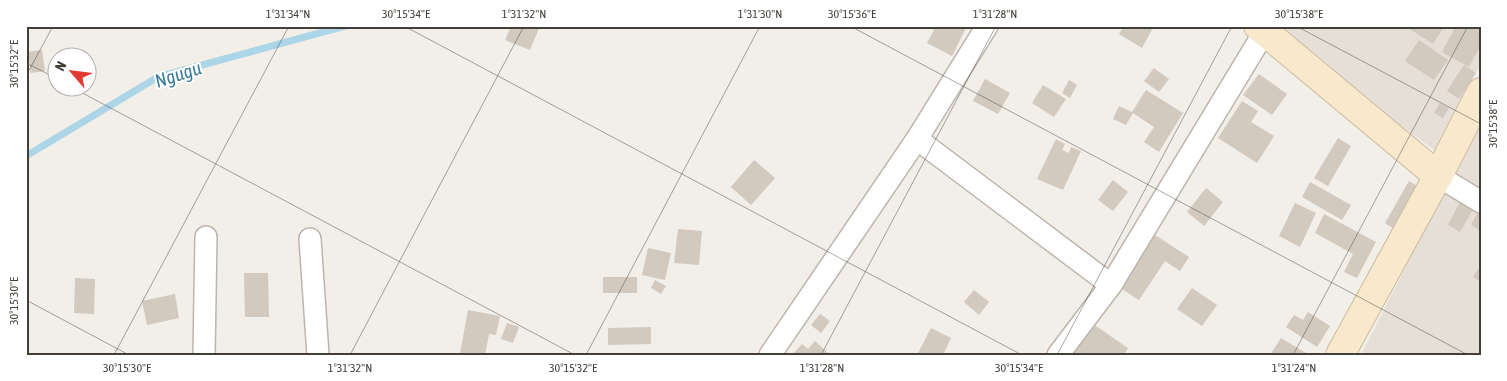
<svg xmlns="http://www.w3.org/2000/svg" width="1507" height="381" viewBox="0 0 1507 381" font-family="'Asap Condensed',sans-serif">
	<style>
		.residential { fill: #e5dfd7 }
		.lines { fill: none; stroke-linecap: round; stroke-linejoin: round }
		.stream { stroke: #acd5e7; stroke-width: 7 }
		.building { fill: #d2c9bf }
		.street-casing { stroke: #bcb5ac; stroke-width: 24 }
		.secondary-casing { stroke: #ccbb9d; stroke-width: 30 }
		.street { stroke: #fff; stroke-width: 21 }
		.secondary { stroke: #f8e9cc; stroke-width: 28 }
		.ticks { fill: none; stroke: #443e38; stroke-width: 1; stroke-opacity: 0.45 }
		.labels { text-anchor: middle; stroke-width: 4; stroke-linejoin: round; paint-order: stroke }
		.water-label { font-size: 19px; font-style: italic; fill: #3c7c9c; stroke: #fff }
		.neatline { fill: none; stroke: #443e38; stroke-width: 2 }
		.ticks-label { font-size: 12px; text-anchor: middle; fill: #443e38 }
	</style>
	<rect width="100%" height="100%" fill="#f2eee8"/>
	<g class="residential">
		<polygon points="1263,26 1481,26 1481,63 1436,151"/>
		<polygon points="1481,118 1481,355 1361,355"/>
	</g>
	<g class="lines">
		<polyline class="stream" points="26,156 158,77 345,26"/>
	</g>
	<g class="building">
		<polygon points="511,26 540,26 530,50 505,40"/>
		<polygon points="936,26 966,28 952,56 927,43"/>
		<polygon points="1124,26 1154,26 1142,48 1119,34"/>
		<polygon points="1405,26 1440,26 1443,28 1433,44"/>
		<polygon points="1456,26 1481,26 1481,45 1469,67 1442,52"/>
		<polygon points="1419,40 1448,60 1434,80 1405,61"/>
		<polygon points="42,50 45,71 31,73 28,52"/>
		<polygon points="1464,65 1476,73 1459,99 1447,91"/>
		<polygon points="1154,68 1169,79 1159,92 1144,81"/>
		<polygon points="1259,74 1287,94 1272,115 1243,95"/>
		<polygon points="985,79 1010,93 998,114 973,101"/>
		<polygon points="1069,80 1077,85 1070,98 1062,93"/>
		<polygon points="1043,85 1066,99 1054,117 1032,103"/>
		<polygon points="1146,90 1183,113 1159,152 1144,142 1154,127 1133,113 1126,125 1113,119 1119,106 1132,112"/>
		<polygon points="1242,101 1258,111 1251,122 1274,136 1257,163 1218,138"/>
		<polygon points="1440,103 1449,108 1443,118 1434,113"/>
		<polygon points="1338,138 1351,146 1328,186 1314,178"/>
		<polygon points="1056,139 1065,144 1062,150 1069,153 1071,147 1081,151 1063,190 1037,179"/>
		<polygon points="754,160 775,178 751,205 731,187"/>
		<polygon points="1113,180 1128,192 1113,211 1098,200"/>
		<polygon points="1409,181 1419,187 1394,229 1385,223"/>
		<polygon points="1310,182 1351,205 1342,220 1302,197"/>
		<polygon points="1206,188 1223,202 1204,226 1187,212"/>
		<polygon points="1460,202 1473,209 1460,232 1448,225"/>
		<polygon points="1295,203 1316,213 1300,247 1279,236"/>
		<polygon points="1478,212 1481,214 1481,231 1471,225"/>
		<polygon points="1324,214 1376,242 1357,278 1344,272 1353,254 1315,233"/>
		<polygon points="678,229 702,231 699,265 674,263"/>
		<polygon points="1152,233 1189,257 1180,271 1165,261 1139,300 1117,286"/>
		<polygon points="648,248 671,253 665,280 642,275"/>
		<polygon points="1478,269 1481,271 1481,282 1473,277"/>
		<polygon points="244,273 268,273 269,317 245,317"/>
		<rect x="603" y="277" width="34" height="16"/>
		<polygon points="75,278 95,279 94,314 74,313"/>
		<polygon points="655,280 666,286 661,294 651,288"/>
		<polygon points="1192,288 1217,305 1202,326 1177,309"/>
		<polygon points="974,290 989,302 979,315 964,302"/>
		<polygon points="175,294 179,318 147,325 142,301"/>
		<polygon points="468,310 500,316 496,335 489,334 485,355 460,353"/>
		<polygon points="1308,312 1330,326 1317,347 1286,327 1294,315 1303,320"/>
		<polygon points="820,314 830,321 821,333 811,325"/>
		<polygon points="507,323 519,327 513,343 501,339"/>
		<polygon points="1093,324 1128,348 1124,355 1073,355"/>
		<polygon points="651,327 651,344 608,345 608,328"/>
		<polygon points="931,328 951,338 943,355 917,355"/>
		<polygon points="1281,338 1306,353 1305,355 1270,355"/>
		<polygon points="815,341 828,353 827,355 792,355 802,344 808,349"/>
	</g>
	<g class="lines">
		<g class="street-casing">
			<g id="street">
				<polyline points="917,139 1111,285"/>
				<polyline points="1438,176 1481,202"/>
				<polyline points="310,239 318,355"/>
				<polyline points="204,355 206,237"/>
				<polyline points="770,355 917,139 987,26"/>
				<polyline points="1058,355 1111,285 1268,26"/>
			</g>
		</g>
		<g class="secondary-casing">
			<g id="secondary">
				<polyline points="1258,26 1438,176"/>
				<polyline points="1340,355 1438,176 1481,92"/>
			</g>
		</g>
		<use href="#street" class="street"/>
		<use href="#secondary" class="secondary"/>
	</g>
	<path class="ticks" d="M 404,26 L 1022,355M 850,26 L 1468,355M 1296,26 L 1481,124M 26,63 L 58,79M 26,76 L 53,26M 73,88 L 575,355M 26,300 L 129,355M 114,355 L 289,26M 350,355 L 524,26M 586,355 L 760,26M 821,355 L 996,26M 1057,355 L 1232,26M 1293,355 L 1468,26"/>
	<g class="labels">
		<g class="water-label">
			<text transform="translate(178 74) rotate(-18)" y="7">Ngugu</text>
		</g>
	</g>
	<rect width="1507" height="381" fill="none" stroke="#ffffff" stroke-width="55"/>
	<g transform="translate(72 72) rotate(298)"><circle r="24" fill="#ffffff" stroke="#b4b2af"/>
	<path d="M0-4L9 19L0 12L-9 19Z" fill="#e03a31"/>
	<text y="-8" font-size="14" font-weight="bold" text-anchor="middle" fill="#443e38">N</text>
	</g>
	<rect x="28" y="28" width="1452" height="326" class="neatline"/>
	<g class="ticks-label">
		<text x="288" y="18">1°31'34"N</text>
		<text x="406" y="18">30°15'34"E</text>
		<text x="524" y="18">1°31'32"N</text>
		<text x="760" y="18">1°31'30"N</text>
		<text x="852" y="18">30°15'36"E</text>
		<text x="995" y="18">1°31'28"N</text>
		<text x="1299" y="18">30°15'38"E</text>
		<text transform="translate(14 64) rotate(-90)" y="4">30°15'32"E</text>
		<text transform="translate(1493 124) rotate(-90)" y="4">30°15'38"E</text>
		<text transform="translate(14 301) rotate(-90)" y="4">30°15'30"E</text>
		<text x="127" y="372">30°15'30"E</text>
		<text x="350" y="372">1°31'32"N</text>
		<text x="573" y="372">30°15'32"E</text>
		<text x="822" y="372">1°31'28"N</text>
		<text x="1019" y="372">30°15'34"E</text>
		<text x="1294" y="372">1°31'24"N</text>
	</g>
</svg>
